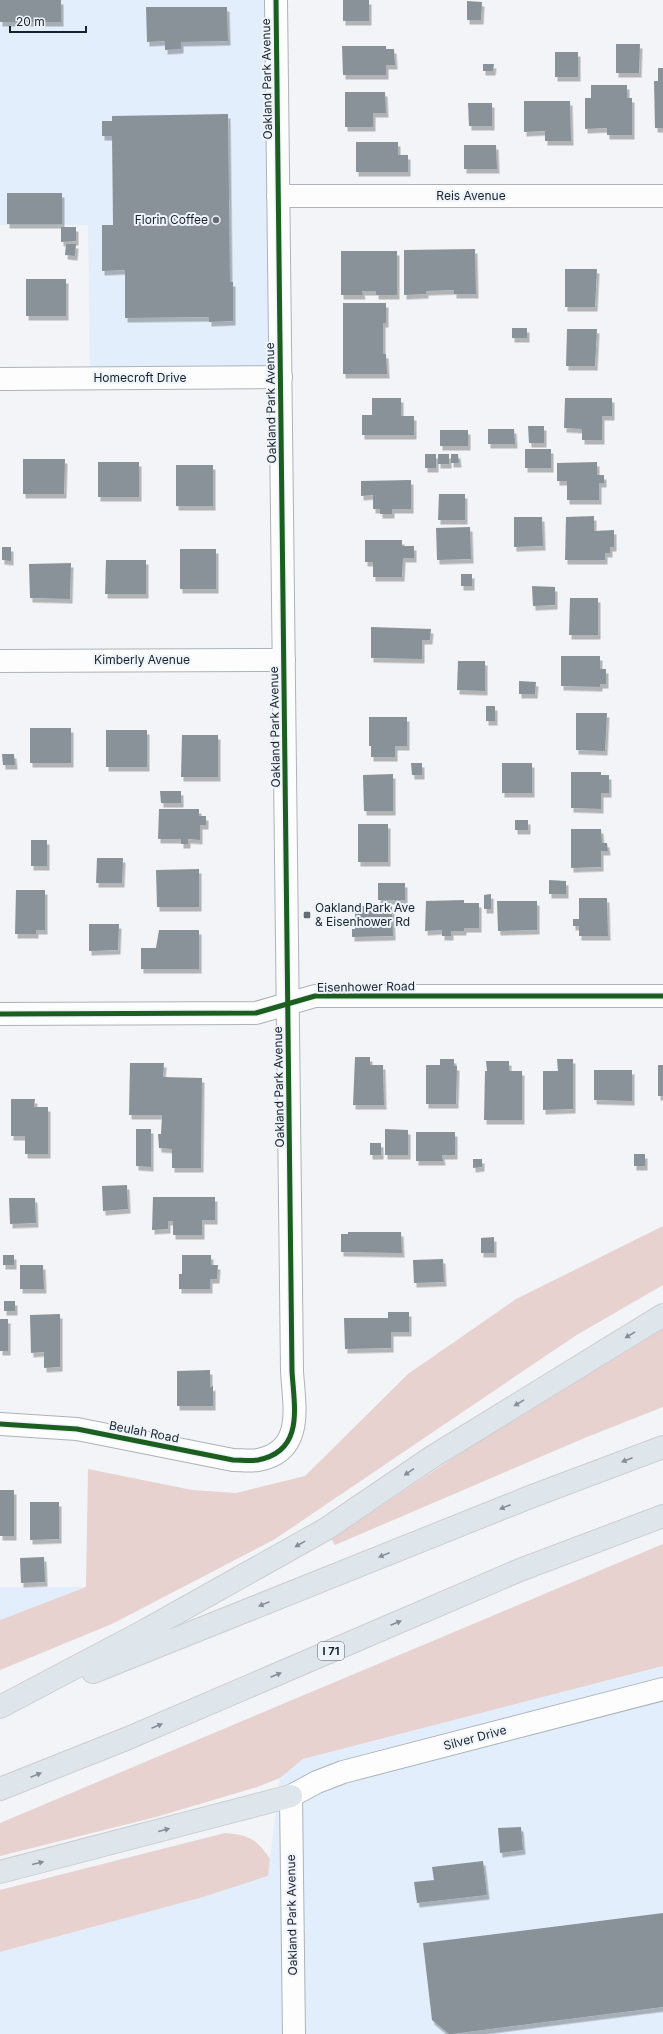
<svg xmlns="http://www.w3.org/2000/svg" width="663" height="2034" viewBox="0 0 663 2034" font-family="Inter,sans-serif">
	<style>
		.built { fill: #e2eefb }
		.green { fill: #e8d2d0 }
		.building { fill: #8a9299; filter: url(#shadow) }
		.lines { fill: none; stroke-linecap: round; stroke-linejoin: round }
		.minor-casing { stroke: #adb3b9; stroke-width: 24 }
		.highway-casing { stroke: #cccfd2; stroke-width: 24 }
		.minor { stroke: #fdfdfe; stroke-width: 22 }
		.highway { stroke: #dee5eb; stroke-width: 22 }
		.cycleway-casing { stroke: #eff4fa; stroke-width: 8 }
		.cycleway { stroke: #1b5e20; stroke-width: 5 }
		.oneway { fill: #858d96 }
		.poi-dot { fill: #646c74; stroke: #eff4fa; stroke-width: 1.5 }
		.labels { text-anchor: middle; stroke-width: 4; stroke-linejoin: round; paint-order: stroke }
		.shield { fill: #eff4fa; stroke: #58616a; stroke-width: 1 }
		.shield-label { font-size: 11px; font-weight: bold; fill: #18222d }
		.street-label { font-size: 12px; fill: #18222d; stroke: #eff4fa }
		.poi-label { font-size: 12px; fill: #18222d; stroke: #eff4fa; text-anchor: end }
	</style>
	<defs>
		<filter id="shadow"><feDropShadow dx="2.5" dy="4.5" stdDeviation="0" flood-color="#0004"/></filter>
	</defs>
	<rect width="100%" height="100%" fill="#f2f4f7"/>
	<g class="built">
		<polygon points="0,0 275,0 276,377 90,377 88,225 0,225"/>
		<polygon points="0,1587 86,1587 0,1620"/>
		<polygon points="663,1666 663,2034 0,2034 0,1952 203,1897 268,1876 280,1778 303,1759"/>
	</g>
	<g class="green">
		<polygon points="663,1226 663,1285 575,1336 275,1539 112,1624 0,1670 0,1620 86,1587 88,1469 192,1490 236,1493 305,1476 408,1374 516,1299"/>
		<polygon points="663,1325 663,1407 587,1437 335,1545 331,1539 494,1431"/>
		<polygon points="663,1544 663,1666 303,1759 280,1778 257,1787 156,1817 0,1856 0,1823"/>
		<path d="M 225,1833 C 249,1835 257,1839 270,1859 L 268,1876 L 203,1897 L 0,1952 L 0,1890 Z"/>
	</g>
	<g class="building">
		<rect x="0" y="0" width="61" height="22"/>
		<rect x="343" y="0" width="26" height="21"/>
		<polygon points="467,1 482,2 481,20 467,20"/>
		<polygon points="146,7 227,7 228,41 181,42 181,49 165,50 165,41 147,42"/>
		<polygon points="616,44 640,44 639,73 616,73"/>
		<polygon points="342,46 386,46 386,49 394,49 395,65 386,65 386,75 343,75"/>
		<rect x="555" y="52" width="23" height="25"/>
		<polygon points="483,64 494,64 493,71 483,71"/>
		<polygon points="658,68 663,68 663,128 655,128 654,81 658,81"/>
		<polygon points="591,85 627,85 627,98 632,98 632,135 607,135 607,128 585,129 585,98 591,98"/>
		<polygon points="345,92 385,92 386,113 373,113 373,127 345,127"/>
		<polygon points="524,101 570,101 571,141 545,141 545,131 524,132"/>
		<polygon points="468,103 492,103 492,126 469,126"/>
		<polygon points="228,114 230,282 233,282 233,321 209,322 209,317 125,318 125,270 102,271 102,225 113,225 112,136 102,136 102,121 112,121 112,116"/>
		<polygon points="356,142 398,142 398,155 408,155 408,172 356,172"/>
		<polygon points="464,145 496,145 497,169 464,169"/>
		<rect x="7" y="193" width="55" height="31"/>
		<polygon points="61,227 76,227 76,241 61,242"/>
		<polygon points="66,244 76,244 75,256 65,255"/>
		<polygon points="475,249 476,294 454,294 454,290 426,291 426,294 404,295 404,250"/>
		<polygon points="341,251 397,251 397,295 376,295 376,291 362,291 363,295 341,295"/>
		<polygon points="565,269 597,269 595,307 565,307"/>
		<rect x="26" y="279" width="40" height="37"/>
		<polygon points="343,303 386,303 386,323 383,323 383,354 386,354 387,374 343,374"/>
		<rect x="512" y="328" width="15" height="10"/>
		<polygon points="567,329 597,329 595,366 566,366"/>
		<polygon points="372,398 401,398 401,416 414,416 414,435 362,435 362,415 372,415"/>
		<polygon points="565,398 612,398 612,416 602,416 602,440 582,440 582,429 564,428"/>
		<polygon points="528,426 544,426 544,443 529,443"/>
		<polygon points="488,429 514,429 515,444 488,444"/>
		<rect x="440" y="430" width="28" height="16"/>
		<rect x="525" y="449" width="26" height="19"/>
		<rect x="425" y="454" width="11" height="14"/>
		<rect x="438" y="454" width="11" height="10"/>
		<polygon points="451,454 458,454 459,463 451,463"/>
		<polygon points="23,459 65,459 64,494 23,494"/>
		<rect x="98" y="462" width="41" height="35"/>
		<polygon points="597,462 597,475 604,475 604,483 599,483 599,500 567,500 567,481 557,481 557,463"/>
		<rect x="176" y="465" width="37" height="41"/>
		<polygon points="411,480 411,509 392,509 392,514 380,514 380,509 373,509 373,495 361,496 361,481"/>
		<polygon points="439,494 465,494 465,520 438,520"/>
		<polygon points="594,516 594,531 614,530 614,547 610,547 610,553 605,553 605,560 565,560 566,517"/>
		<polygon points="514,517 542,517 543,546 514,547"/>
		<polygon points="470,527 471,559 437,560 436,528"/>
		<polygon points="365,540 402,540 402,546 414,546 414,558 403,558 402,577 373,577 373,562 365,562"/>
		<polygon points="2,547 11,547 11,561 2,560"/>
		<rect x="180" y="549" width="36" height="40"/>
		<polygon points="106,560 146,560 146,594 105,594"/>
		<polygon points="71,563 70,599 30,598 29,564"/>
		<rect x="461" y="574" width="11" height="12"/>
		<polygon points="532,586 555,587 555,605 533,606"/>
		<polygon points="570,598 598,598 598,635 569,635"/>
		<polygon points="371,627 431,629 430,640 422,640 422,659 371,658"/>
		<polygon points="561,656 600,656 600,669 606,669 606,684 600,684 600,687 561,686"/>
		<polygon points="458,661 485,661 485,691 457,690"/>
		<polygon points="519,681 536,682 535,694 519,694"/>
		<rect x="486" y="706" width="9" height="15"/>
		<polygon points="576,713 607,713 605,751 576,750"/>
		<polygon points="369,717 407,717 407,746 395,746 395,757 371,757 371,746 369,746"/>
		<rect x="30" y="728" width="41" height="35"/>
		<rect x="106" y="730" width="41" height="37"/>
		<polygon points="182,735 218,735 218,777 181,777"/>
		<polygon points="2,754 14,754 15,765 3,765"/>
		<polygon points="411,763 422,763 422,775 412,775"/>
		<rect x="502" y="763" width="30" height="30"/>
		<polygon points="571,772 601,772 601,775 609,775 609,793 601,793 601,809 571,808"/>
		<polygon points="393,774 393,811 364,811 363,775"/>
		<polygon points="160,791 181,791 181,803 161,803"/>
		<polygon points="159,809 199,809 199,816 206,816 206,825 200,825 200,840 188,839 188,844 181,844 181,839 158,839"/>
		<rect x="515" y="820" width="13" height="10"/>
		<rect x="358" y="824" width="30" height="38"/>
		<polygon points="571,829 601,829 602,843 607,843 608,851 601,851 601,867 571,868"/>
		<rect x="31" y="840" width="16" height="26"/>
		<polygon points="97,858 123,858 122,883 96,883"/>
		<polygon points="199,869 199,907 157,907 156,870"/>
		<polygon points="549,880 566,881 566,894 549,894"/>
		<rect x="378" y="883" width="27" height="17"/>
		<polygon points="16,890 45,890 45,930 36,930 36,934 15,934"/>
		<polygon points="491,894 491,909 484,909 484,895"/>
		<polygon points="579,898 607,898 608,936 579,936 579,926 573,926 573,919 579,919"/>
		<polygon points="464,900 464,903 479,903 479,928 464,928 464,931 451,931 451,936 442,936 442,930 425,931 426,901"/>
		<polygon points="497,901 537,901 537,930 498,931"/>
		<polygon points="355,906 392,906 393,936 352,937 352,929 355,929"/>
		<polygon points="89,924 119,924 118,950 89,951"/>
		<polygon points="159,930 199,930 199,969 141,969 141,948 156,948"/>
		<polygon points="355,1057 370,1057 370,1065 383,1065 384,1105 353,1105"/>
		<polygon points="440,1059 454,1059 454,1066 457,1066 456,1104 426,1104 426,1065 440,1065"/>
		<polygon points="557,1059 573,1059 573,1109 543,1110 543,1071 558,1071"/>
		<polygon points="486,1061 509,1061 509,1071 522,1071 522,1120 484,1120 485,1071 487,1071"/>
		<polygon points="130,1063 164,1063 163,1077 202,1078 201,1168 172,1168 172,1149 159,1148 158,1134 161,1134 162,1115 129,1115"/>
		<rect x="658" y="1065" width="5" height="31"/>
		<polygon points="594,1070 632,1070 632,1101 594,1100"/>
		<polygon points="11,1099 35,1099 34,1107 48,1107 48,1154 25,1154 25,1136 11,1136"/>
		<polygon points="136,1129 151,1129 151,1167 136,1166"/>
		<polygon points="385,1129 408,1130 408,1155 385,1155"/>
		<polygon points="416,1132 455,1132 455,1155 442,1155 443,1161 416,1161"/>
		<rect x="370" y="1143" width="11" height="12"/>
		<rect x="634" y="1154" width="11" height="12"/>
		<polygon points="473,1159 482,1159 482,1167 473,1168"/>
		<polygon points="127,1185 128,1209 103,1211 102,1186"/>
		<polygon points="153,1197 215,1197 215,1220 202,1220 202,1235 173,1235 173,1221 168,1221 168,1229 152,1230"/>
		<polygon points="9,1198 35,1198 36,1223 10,1224"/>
		<polygon points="348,1232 401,1232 402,1253 341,1252 341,1234 348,1234"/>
		<polygon points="494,1237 494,1253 481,1253 481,1238"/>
		<rect x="3" y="1255" width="11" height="10"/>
		<polygon points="182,1255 211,1255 211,1265 218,1265 217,1279 210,1279 210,1289 179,1289 179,1274 182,1274"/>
		<polygon points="443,1259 444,1282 414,1283 413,1260"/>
		<polygon points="20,1265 43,1265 44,1289 20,1289"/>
		<rect x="4" y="1301" width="11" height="10"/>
		<polygon points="388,1312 409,1312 409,1332 391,1332 391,1348 345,1349 344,1318 388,1318"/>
		<polygon points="60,1314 60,1367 44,1368 44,1352 31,1353 30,1315"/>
		<rect x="0" y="1319" width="8" height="32"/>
		<polygon points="210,1370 210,1387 213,1386 213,1406 177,1406 177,1371"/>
		<rect x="0" y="1490" width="14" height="46"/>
		<polygon points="30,1502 59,1502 59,1539 30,1540"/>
		<polygon points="44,1557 45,1582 21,1583 20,1558"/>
		<polygon points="521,1827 523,1850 500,1853 498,1828"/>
		<polygon points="483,1861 487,1895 417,1903 414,1882 434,1880 432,1867"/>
		<polygon points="663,1913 663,2007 452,2034 449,2034 432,2020 423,1943"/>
	</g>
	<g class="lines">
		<g class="minor-casing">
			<g id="minor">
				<polyline points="278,196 663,196"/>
				<polyline points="0,379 281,377"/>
				<polyline points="0,661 284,660"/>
				<polyline points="0,1014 256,1013 315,996 663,996"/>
				<path d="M 0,1424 L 77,1429 L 233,1460 C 241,1460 250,1461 258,1460 C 305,1451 294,1406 292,1371 L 276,0"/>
				<polyline points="294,2034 291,1796 317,1782 343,1772 663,1689"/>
			</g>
		</g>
		<g class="highway-casing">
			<g id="highway">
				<polyline points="93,1672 530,1497 663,1447"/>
				<polyline points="0,1707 146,1630 326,1529 432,1457 663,1315"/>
				<polyline points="0,1789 126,1739 520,1570 663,1516"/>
				<polyline points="0,1872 291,1796"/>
			</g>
		</g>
		<use href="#minor" class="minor"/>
		<use href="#highway" class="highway"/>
		<g class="cycleway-casing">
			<g id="cycleway">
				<polyline points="0,1014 256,1013 315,996 663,996"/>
				<path d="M 0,1424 L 77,1429 L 233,1460 C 241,1460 250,1461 258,1460 C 305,1451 294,1406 292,1371 L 276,0"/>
			</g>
		</g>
		<use href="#cycleway" class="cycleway"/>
	</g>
	<defs><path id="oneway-solid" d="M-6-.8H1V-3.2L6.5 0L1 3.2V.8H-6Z"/></defs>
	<g class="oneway">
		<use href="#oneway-solid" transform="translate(630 1335) rotate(149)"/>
		<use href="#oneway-solid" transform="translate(519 1403) rotate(149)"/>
		<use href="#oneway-solid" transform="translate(627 1460) rotate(159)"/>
		<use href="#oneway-solid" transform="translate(409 1472) rotate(146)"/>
		<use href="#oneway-solid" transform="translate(505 1507) rotate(158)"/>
		<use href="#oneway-solid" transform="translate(300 1544) rotate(151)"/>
		<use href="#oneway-solid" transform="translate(384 1555) rotate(158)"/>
		<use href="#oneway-solid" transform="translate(264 1604) rotate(158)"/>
		<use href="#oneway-solid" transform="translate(396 1623) rotate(-23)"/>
		<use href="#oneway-solid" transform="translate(276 1675) rotate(-23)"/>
		<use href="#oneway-solid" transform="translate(157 1726) rotate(-23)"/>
		<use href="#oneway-solid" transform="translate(36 1775) rotate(-22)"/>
		<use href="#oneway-solid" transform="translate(164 1830) rotate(-15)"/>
		<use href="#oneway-solid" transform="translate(38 1863) rotate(-14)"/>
	</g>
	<g class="poi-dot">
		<circle cx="216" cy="220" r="4"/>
		<rect x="303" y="911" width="8" height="8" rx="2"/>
	</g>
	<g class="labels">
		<rect class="shield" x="318" y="1642" width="26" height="18" rx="3"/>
		<g class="shield-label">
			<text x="331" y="1655">I 71</text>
		</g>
		<g class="street-label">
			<text transform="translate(267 79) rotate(-91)" y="4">Oakland Park Avenue</text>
			<text x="471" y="200">Reis Avenue</text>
			<text x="140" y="382">Homecroft Drive</text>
			<text transform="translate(271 403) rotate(-91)" y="4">Oakland Park Avenue</text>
			<text x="142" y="664">Kimberly Avenue</text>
			<text transform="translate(275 727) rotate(-91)" y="4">Oakland Park Avenue</text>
			<text transform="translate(366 987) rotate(-1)" y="4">Eisenhower Road</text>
			<text transform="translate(279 1087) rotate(-91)" y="4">Oakland Park Avenue</text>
			<text transform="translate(144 1432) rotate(11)" y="4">Beulah Road</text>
			<text transform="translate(475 1738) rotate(-15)" y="4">Silver Drive</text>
			<text transform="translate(292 1915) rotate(-91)" y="4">Oakland Park Avenue</text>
		</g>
		<g class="poi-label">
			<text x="208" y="224">Florin Coffee</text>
			<text x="315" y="912" text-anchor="start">Oakland Park Ave<tspan x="315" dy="14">&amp; Eisenhower Rd</tspan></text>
		</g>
	</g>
	<path d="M10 26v6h76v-6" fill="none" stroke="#18222d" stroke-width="2"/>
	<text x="16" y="26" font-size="12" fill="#18222d" stroke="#eff4fa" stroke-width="3" paint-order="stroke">20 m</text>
</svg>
